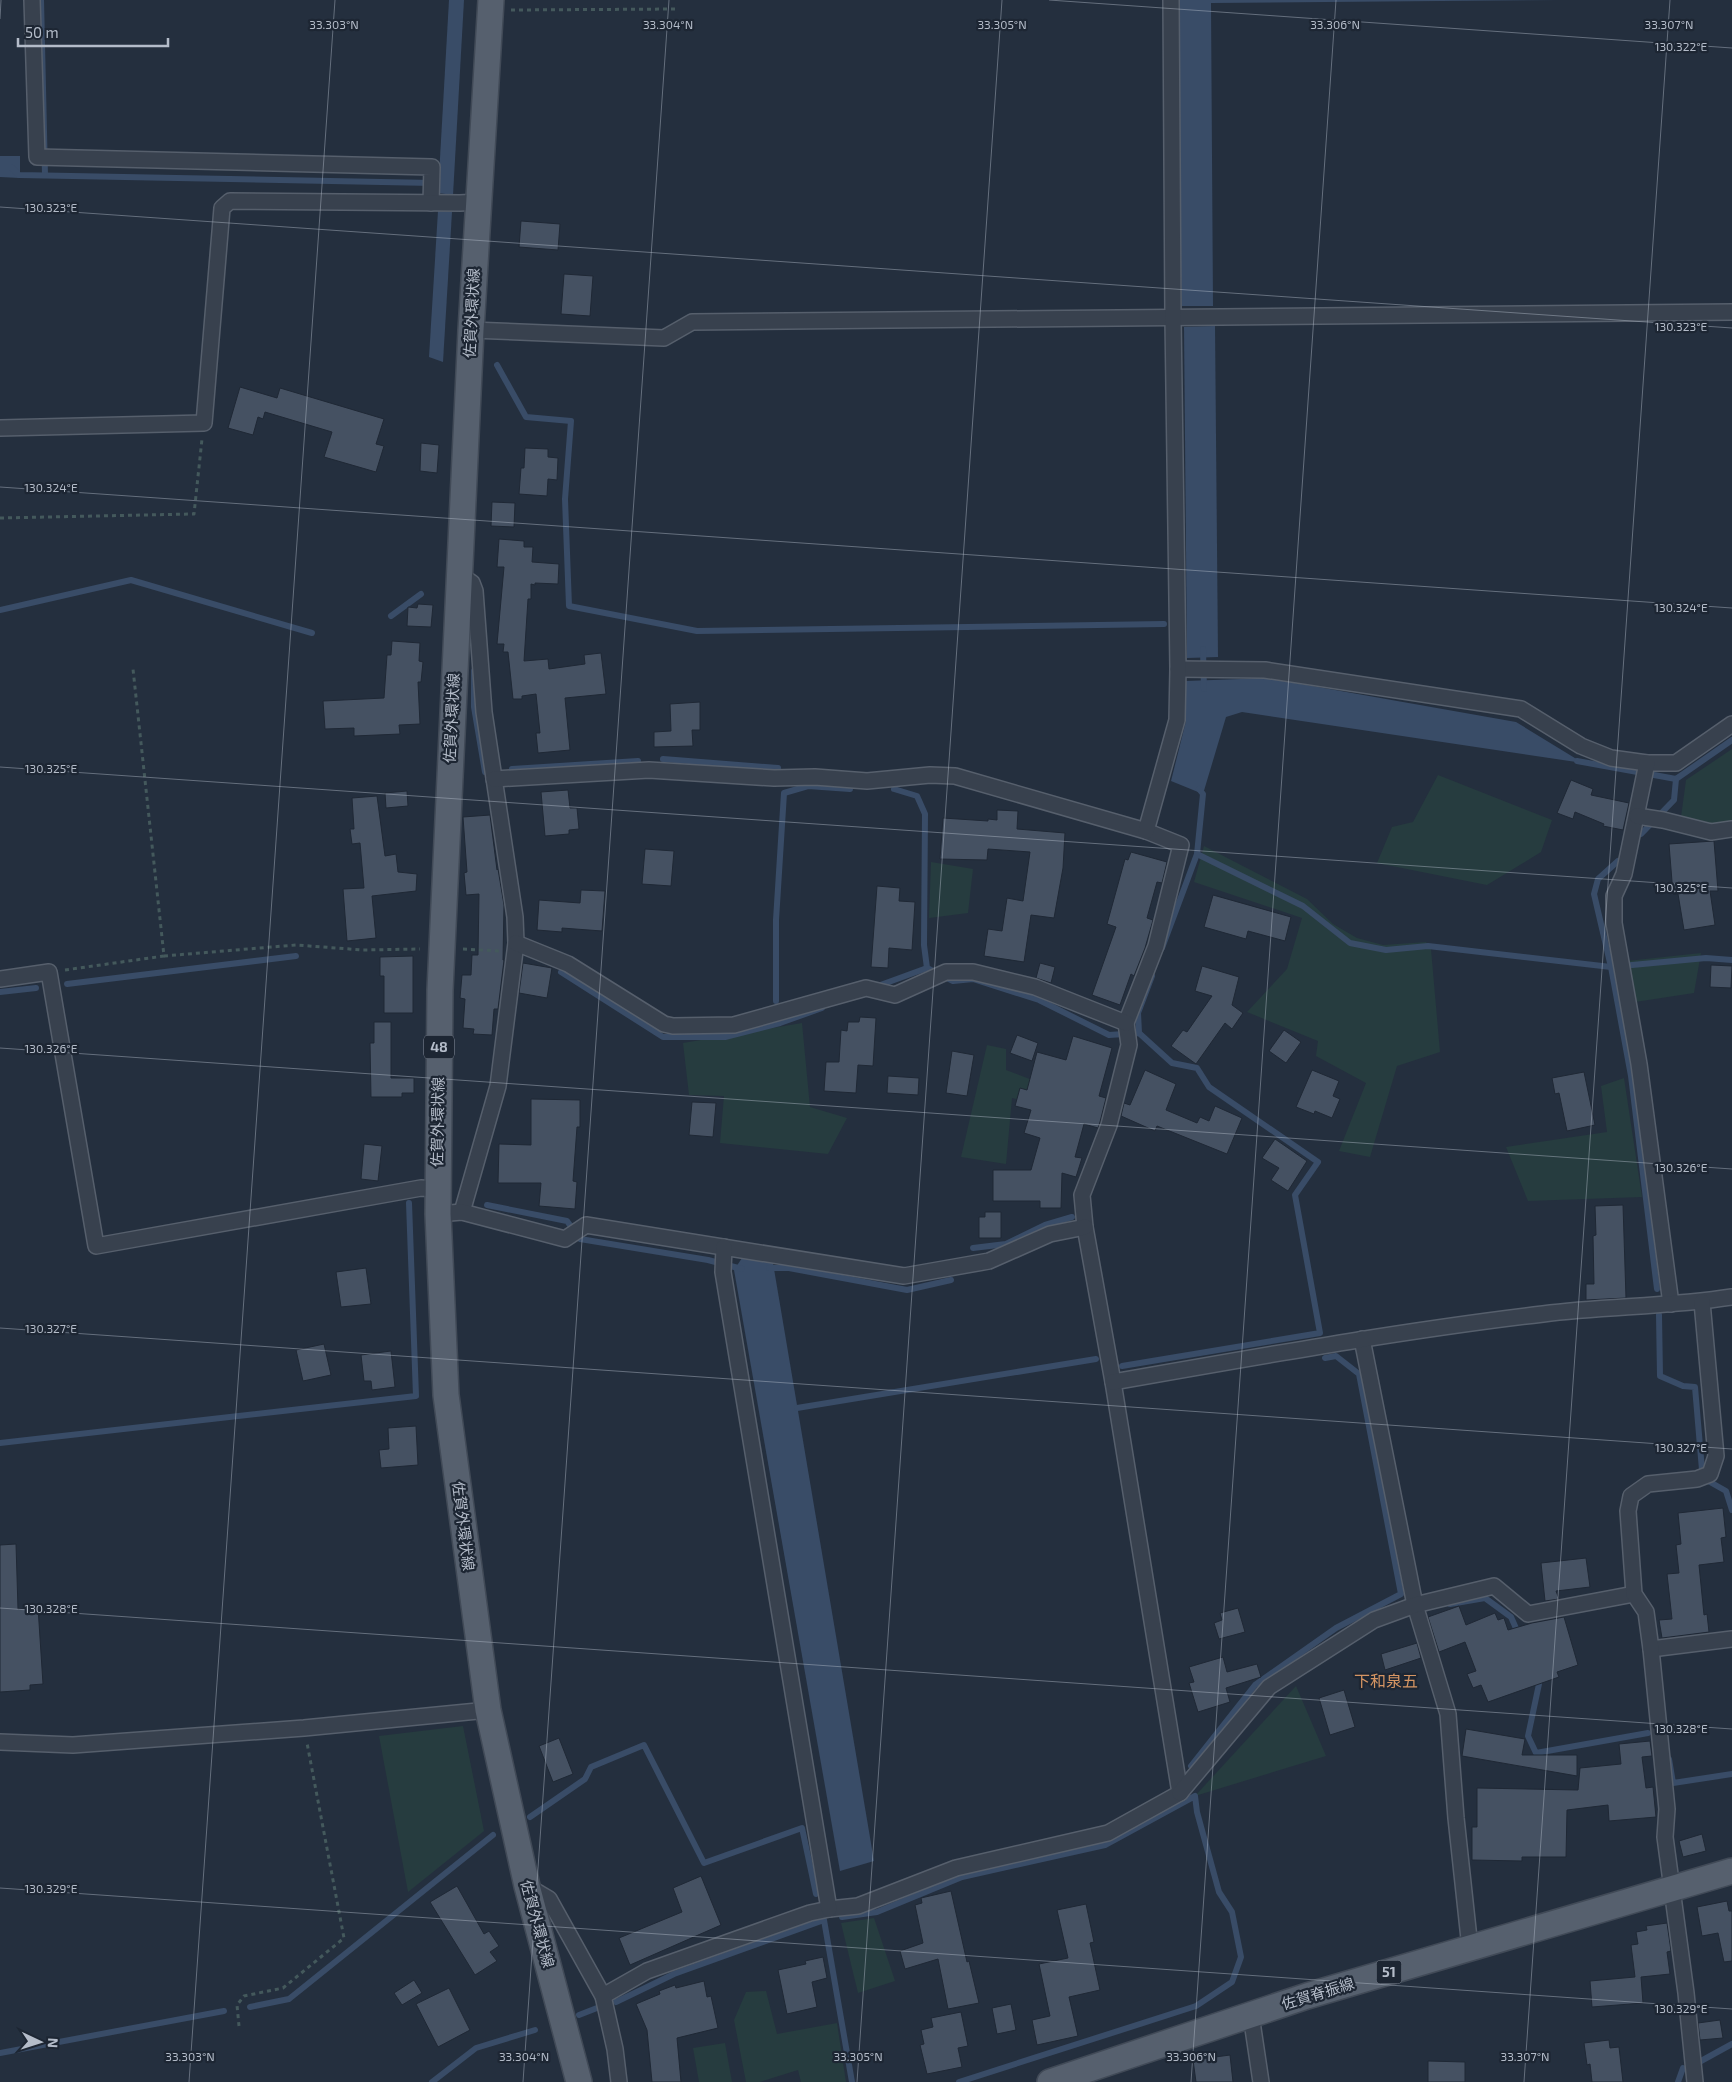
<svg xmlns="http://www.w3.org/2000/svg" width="1732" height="2082" viewBox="0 0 1732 2082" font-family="'Exo 2','Noto Sans JP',sans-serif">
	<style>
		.green { fill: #263c3f }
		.water { fill: #394c67 }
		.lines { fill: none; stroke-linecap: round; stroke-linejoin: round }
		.stream { stroke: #394c67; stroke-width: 6 }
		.building { fill: #455162; stroke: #1f2835 }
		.minor-casing { stroke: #565f6c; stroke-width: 18 }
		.primary-casing { stroke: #414a57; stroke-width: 28 }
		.path { stroke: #44595c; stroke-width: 3; stroke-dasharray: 4 4; stroke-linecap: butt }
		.minor { stroke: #38414e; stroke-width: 15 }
		.primary { stroke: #56606e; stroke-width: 25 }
		.ticks { fill: none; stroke: #b4bcc9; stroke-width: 1; stroke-opacity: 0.45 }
		.labels { text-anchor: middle; stroke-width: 4.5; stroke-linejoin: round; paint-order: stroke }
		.shield { fill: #1d2633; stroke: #878f9c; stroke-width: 1 }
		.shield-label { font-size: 14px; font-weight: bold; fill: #b4bcc9 }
		.street-label { font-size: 15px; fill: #b4bcc9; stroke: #1d2633 }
		.neighbourhood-label { font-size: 16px; fill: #d59563; stroke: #1d2633 }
		.ticks-label { font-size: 12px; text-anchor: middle; fill: #b4bcc9; stroke: #1d2633; stroke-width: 4.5; stroke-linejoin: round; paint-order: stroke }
	</style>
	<rect width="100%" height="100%" fill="#242f3e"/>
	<g class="green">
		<polygon points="1732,749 1732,825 1709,827 1681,817 1686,780"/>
		<polygon points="1438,775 1552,820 1541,852 1487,885 1377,863 1392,827 1413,822"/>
		<polygon points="1204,846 1307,899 1333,924 1357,938 1383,945 1426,942 1431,949 1440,1052 1397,1066 1370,1157 1339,1151 1366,1083 1316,1056 1318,1041 1247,1012 1287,969 1302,918 1194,882"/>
		<polygon points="931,862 973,869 968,913 929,918"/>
		<polygon points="1701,953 1694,993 1635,1002 1627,961"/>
		<polygon points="802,1023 810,1107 847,1118 828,1154 720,1143 724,1096 689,1095 683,1043"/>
		<polygon points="987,1045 1006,1049 1006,1070 1061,1091 1054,1109 1012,1098 1006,1164 961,1157"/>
		<polygon points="1624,1078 1642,1197 1528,1201 1506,1147 1607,1132 1601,1086"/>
		<polygon points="1296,1686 1326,1756 1195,1796"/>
		<polygon points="463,1726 484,1831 408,1892 379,1736"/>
		<polygon points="874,1918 895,1981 858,1993 841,1923"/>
		<polygon points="766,1991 777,2034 837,2023 846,2082 801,2082 798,2070 760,2082 746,2082 734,2020 746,1992"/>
		<polygon points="725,2043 732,2082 699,2082 693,2048"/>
	</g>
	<g class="water">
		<polygon points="449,0 464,0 453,195 438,193"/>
		<polygon points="1172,0 1559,0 1211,3 1213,306 1182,306"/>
		<polygon points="0,156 20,156 20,178 0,177"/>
		<polygon points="438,211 452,212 443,362 429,357"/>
		<polygon points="1215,326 1218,657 1187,658 1184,327"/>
		<polygon points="1267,678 1516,722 1583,763 1242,712 1226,717 1203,794 1171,781 1186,721 1186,681"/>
		<polygon points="742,1258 773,1263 874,1861 840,1871 734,1270"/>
	</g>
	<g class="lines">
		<g class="stream">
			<polyline points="41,0 45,175"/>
			<polyline points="0,167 11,167 19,175 433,183"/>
			<polyline points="497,365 526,417 571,421 565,499 569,606 697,631 1164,624"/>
			<polyline points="0,610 131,580 312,633"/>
			<polyline points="391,616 421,594"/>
			<polyline points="1203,649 1204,689"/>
			<polyline points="474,671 474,707 485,772"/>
			<polyline points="663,759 778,768"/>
			<polyline points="1577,761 1676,779 1732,740"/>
			<polyline points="512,769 638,761"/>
			<polyline points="894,789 917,796 925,814 924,945 927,968"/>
			<polyline points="1641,834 1674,800 1676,779"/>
			<polyline points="1197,854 1303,906 1350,943 1386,950 1428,946 1611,967 1706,958 1732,960"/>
			<polyline points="1618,861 1598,879 1594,894 1611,967 1631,1076 1657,1289"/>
			<polyline points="1162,948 1197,854 1203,794 1199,789"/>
			<polyline points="561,972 663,1037 725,1037 780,1023 822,1008"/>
			<polyline points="67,984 296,956"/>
			<polyline points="875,987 927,968 953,981 973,979 1039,1000 1109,1035 1139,1033 1172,1063 1197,1068 1209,1087 1318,1162 1295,1195 1320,1333 1122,1366"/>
			<polyline points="0,992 36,988"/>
			<polyline points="776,1001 776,920 784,793 808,786 850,789"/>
			<polyline points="1139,1033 1138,1013 1152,976"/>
			<polyline points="487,1205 567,1221 580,1239 708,1260 742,1269"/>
			<polyline points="973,1248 1006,1244 1045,1225 1072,1217"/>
			<polyline points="769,1268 789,1268 907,1290 951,1280"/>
			<polyline points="1659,1315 1660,1376 1683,1386 1695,1387 1702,1470"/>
			<polyline points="797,1408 1096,1359"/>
			<polyline points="0,1443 416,1396 409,1203"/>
			<polyline points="1710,1482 1726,1491 1732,1510"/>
			<polyline points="1450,1604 1485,1598 1511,1617 1519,1635"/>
			<polyline points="1536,1677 1539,1684 1528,1736 1536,1753 1648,1733"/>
			<polyline points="1669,1759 1673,1783 1732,1774"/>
			<polyline points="1191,1766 1255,1685 1336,1628 1401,1594 1359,1374 1336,1356 1325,1358"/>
			<polyline points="530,1817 585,1779 591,1767 644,1745 704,1863 802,1828 816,1894"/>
			<polyline points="842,1917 877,1912 962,1877 1105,1845 1195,1796 1197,1812 1219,1892 1232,1912 1241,1957 1232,1982 1196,2006 959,2082"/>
			<polyline points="616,2002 674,1974 824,1920 852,2082"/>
			<polyline points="250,2007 289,1999 493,1835"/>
			<polyline points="579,2015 597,2008"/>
			<polyline points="0,2053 224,2011"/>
			<polyline points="1701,2061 1732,2044"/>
			<polyline points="432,2082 476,2048 535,2030"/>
			<polyline points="1678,2082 1683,2068"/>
		</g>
	</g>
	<g class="building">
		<polygon points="521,221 560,224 558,250 519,247"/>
		<polygon points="564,274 593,276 590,316 561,314"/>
		<polygon points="240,387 277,398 280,388 384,419 376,444 384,446 376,472 324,457 332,432 265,412 263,419 258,417 253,435 228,428"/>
		<polygon points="421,443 439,445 437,473 420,471"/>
		<polygon points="525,448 548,449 548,457 558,458 557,480 548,479 547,496 519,494 521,468 524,468"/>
		<polygon points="492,502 515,503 514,527 491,526"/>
		<polygon points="499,539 524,541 524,547 533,547 532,562 559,564 558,584 535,583 535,585 531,584 531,599 528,599 524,661 548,659 549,669 585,664 584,655 601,653 606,694 565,698 570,750 538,753 536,733 540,733 536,694 522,696 522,699 513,699 508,652 503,652 504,644 497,644 504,567 497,567"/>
		<polygon points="418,604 433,605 431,627 407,626 408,607 417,608"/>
		<polygon points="392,641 420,643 419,661 423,662 421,682 418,682 420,724 399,725 400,734 354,736 354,728 325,729 323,701 384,698 387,655 391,655"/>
		<polygon points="700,702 700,730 692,730 693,746 654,747 654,732 671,731 670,704"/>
		<polygon points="1571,780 1593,789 1591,795 1629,803 1623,830 1603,826 1604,824 1575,812 1573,819 1557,813"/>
		<polygon points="568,790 570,808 577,808 579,829 569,830 569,834 545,836 541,792"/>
		<polygon points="407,791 408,806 386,808 385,793"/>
		<polygon points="377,796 385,856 396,854 398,872 417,874 416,891 372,896 376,938 347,941 343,889 364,888 360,843 352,844 350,829 354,829 352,798"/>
		<polygon points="997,810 1018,811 1017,829 1065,833 1063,868 1054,918 1031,915 1024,962 984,956 988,929 1002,931 1007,898 1023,901 1030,852 988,849 987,860 940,859 943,818 988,821 988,819 997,820"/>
		<polygon points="490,815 497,870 498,869 504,905 503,960 504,960 498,1009 494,1009 492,1035 473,1034 474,1029 463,1028 465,999 460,998 462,975 471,975 472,955 478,955 479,894 466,895 464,873 467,872 463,817"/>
		<polygon points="1714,841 1718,891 1710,891 1715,925 1684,930 1678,894 1673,894 1669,844"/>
		<polygon points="645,849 674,851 671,886 642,884"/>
		<polygon points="1131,852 1167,862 1162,883 1157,882 1147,918 1153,920 1145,948 1134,976 1131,974 1120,1005 1092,995 1116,927 1107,924 1125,859 1128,860"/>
		<polygon points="877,886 900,888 899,901 915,902 912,950 889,948 888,968 871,967"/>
		<polygon points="581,890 605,891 602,931 562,928 562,932 537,930 539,900 580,903"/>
		<polygon points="1213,895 1291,917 1285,941 1248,931 1246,939 1204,927"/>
		<polygon points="413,956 413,1013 384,1013 384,976 380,976 380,957"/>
		<polygon points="523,963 552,968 547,998 519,993"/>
		<polygon points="1040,963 1055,967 1051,983 1036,978"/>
		<polygon points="1711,965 1732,966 1731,988 1710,987"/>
		<polygon points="1202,966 1239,977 1232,1005 1243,1013 1232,1029 1225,1023 1196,1064 1171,1046 1183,1030 1187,1032 1212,996 1195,991"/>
		<polygon points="860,1017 876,1018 873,1066 858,1065 856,1093 824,1091 826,1062 839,1062 841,1030 847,1031 848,1022 859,1022"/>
		<polygon points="374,1022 391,1022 391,1078 414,1078 414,1093 402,1093 402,1097 371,1097 370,1043 374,1043"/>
		<polygon points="1284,1030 1301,1042 1286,1063 1269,1051"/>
		<polygon points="1017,1035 1038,1043 1032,1061 1010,1053"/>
		<polygon points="1073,1036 1112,1048 1099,1096 1106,1098 1100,1122 1098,1128 1084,1124 1075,1157 1082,1158 1076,1177 1062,1173 1061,1208 1040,1208 1040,1201 993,1201 993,1170 1031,1170 1040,1138 1024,1133 1031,1110 1015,1106 1020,1088 1027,1090 1037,1052 1066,1060"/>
		<polygon points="952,1051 974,1055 967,1096 946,1093"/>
		<polygon points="1145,1070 1176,1084 1166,1110 1197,1123 1200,1117 1209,1121 1215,1106 1242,1118 1227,1154 1157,1126 1155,1131 1121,1116 1124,1103 1130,1105"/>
		<polygon points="1312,1070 1339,1081 1333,1096 1340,1099 1332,1118 1315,1111 1314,1114 1296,1107"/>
		<polygon points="1584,1072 1595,1125 1567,1131 1559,1093 1555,1094 1552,1078"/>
		<polygon points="888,1076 919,1078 918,1095 887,1093"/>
		<polygon points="531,1099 580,1100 580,1127 577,1127 573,1181 577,1182 575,1209 539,1206 541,1183 498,1183 499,1144 531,1145"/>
		<polygon points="692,1102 716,1103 713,1137 689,1135"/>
		<polygon points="1275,1139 1307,1161 1288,1191 1271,1180 1279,1168 1262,1158"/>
		<polygon points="364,1144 382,1146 378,1181 361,1179"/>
		<polygon points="1623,1205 1626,1298 1586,1300 1586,1284 1594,1284 1593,1236 1596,1235 1595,1206"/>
		<polygon points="985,1212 1001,1212 1001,1238 979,1238 979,1217 985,1217"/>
		<polygon points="366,1268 371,1304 341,1307 336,1272"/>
		<polygon points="324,1344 331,1375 303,1381 296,1350"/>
		<polygon points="391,1351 395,1387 372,1390 371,1381 364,1381 361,1355"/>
		<polygon points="416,1426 418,1465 381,1468 379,1450 389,1449 388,1428"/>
		<polygon points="1723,1508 1726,1537 1721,1538 1724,1562 1699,1565 1704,1615 1707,1614 1709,1632 1662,1638 1659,1620 1672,1619 1667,1574 1679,1573 1676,1545 1681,1544 1678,1513"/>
		<polygon points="16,1544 18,1609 38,1607 43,1684 30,1685 30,1690 0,1692 0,1545"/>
		<polygon points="1586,1558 1590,1587 1556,1591 1559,1599 1545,1601 1541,1563"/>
		<polygon points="1459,1606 1466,1625 1495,1613 1498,1620 1504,1618 1508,1630 1532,1623 1564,1617 1578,1665 1557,1672 1559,1677 1488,1702 1481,1685 1473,1688 1467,1674 1476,1671 1465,1642 1439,1652 1428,1617"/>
		<polygon points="1238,1608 1245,1632 1219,1639 1214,1623 1222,1620 1220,1613"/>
		<polygon points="1417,1643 1421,1658 1385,1670 1381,1654"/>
		<polygon points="1223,1657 1227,1672 1257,1664 1261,1677 1226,1688 1230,1702 1198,1712 1189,1683 1194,1682 1189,1667"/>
		<polygon points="1344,1690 1355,1727 1330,1735 1319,1698"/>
		<polygon points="1466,1729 1525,1739 1522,1755 1577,1755 1577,1776 1462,1756"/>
		<polygon points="559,1738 573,1774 553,1782 539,1746"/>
		<polygon points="1650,1741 1652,1756 1642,1757 1646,1788 1653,1787 1656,1817 1609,1821 1608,1805 1567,1810 1566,1857 1522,1857 1522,1861 1472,1860 1472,1827 1477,1827 1477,1788 1578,1790 1580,1768 1621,1764 1619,1744"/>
		<polygon points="1702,1834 1706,1851 1683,1857 1679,1841"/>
		<polygon points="701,1876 721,1925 630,1965 619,1938 682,1912 673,1888"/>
		<polygon points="457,1886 484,1934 489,1931 499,1946 490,1952 497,1961 475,1975 430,1902"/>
		<polygon points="951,1891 967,1962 969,1961 979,2003 948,2009 938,1959 905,1969 900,1951 923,1943 915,1905 922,1903 921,1898"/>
		<polygon points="1727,1901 1729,1911 1732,1911 1732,1961 1724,1962 1718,1933 1702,1936 1697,1907"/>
		<polygon points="1086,1904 1094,1942 1090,1943 1100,1990 1069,1997 1078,2036 1037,2045 1032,2020 1050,2016 1039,1964 1068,1958 1057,1910"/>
		<polygon points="1667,1923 1671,1951 1667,1952 1670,1974 1641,1977 1643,2003 1592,2007 1590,1981 1635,1977 1631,1945 1638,1944 1636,1932 1647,1930 1646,1926"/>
		<polygon points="823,1957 827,1978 812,1982 817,2007 787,2014 778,1970 806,1964 805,1961"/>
		<polygon points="414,1980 422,1993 402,2005 394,1993"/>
		<polygon points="704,1981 707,1997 711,1996 718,2028 677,2038 681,2082 652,2082 647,2030 636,2004 660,1994 659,1991 675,1985 676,1988"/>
		<polygon points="449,1988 470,2030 438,2047 416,2004"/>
		<polygon points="1011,2004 1016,2030 997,2034 992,2008"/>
		<polygon points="961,2012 968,2046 958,2048 962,2067 927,2074 920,2045 924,2044 921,2030 933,2027 931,2018"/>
		<polygon points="1720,2020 1723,2038 1700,2040 1698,2023"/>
		<polygon points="1609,2040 1610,2048 1619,2047 1623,2082 1592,2082 1590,2064 1587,2065 1584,2043"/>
		<polygon points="1230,2055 1233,2082 1196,2082 1193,2060"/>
		<polygon points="1428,2061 1465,2062 1465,2082 1428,2082"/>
	</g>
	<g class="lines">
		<g class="minor-casing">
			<g id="minor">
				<polyline points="32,0 37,157 432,167 431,203"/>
				<polyline points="471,330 664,338 692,322 1732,312"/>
				<polyline points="0,428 204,423 222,208 230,201 460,203 479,202"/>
				<polyline points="459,574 472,583 475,591 484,712 515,917 516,943 498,1086 462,1212"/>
				<polyline points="1178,669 1265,670 1521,709 1581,746 1611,758 1647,763 1676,763 1732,724"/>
				<polyline points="1647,763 1624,874 1614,896 1614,923 1639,1064 1671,1304"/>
				<polyline points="494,779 649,770 774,778 815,777 867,781 930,775 955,776 1146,831 1181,845 1156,946 1126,1023 1129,1045 1109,1125 1082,1195 1085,1227 1113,1382 1180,1793 1108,1833 956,1868 858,1906 829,1909 810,1913 647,1971 603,1996"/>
				<polyline points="1637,816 1663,820 1711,832 1732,829"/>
				<polyline points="1146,831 1177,720 1178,669 1173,318 1171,0"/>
				<polyline points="516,943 568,964 664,1024 673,1026 734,1025 866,988 895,995 946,972 973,972 1035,987 1126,1023"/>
				<polyline points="0,979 49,972 96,1246 421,1188 437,1189"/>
				<polyline points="438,1214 462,1212 565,1239 586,1225 904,1276 989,1261 1050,1234 1085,1227"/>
				<polyline points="724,1247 723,1272 829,1909"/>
				<polyline points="1362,1339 1415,1605 1448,1714 1456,1818 1470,1948"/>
				<path d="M 1113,1382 C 1256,1357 1399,1331 1543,1314 C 1606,1306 1669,1307 1732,1297"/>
				<polyline points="1651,1649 1732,1639"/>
				<polyline points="0,1742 73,1745 304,1728 488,1710"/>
				<polyline points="1180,1793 1269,1687 1374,1620 1415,1605 1494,1586 1528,1614 1634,1594"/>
				<polyline points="527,1886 549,1899 603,1996 615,2049 619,2082"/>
				<polyline points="1251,2015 1261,2082"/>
				<polyline points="1695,2082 1686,1993 1665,1837 1667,1809 1651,1649 1646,1612 1634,1594 1628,1511 1631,1496 1648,1484 1697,1479 1710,1474 1716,1456 1702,1302"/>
			</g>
		</g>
		<g class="primary-casing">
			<g id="primary">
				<polyline points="491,0 471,330 440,990 438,1214 446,1395 488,1710 527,1886 579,2082"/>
				<polyline points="1050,2082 1307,1996 1732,1871"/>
			</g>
		</g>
		<g class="path">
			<polyline points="511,10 678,9"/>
			<polyline points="0,518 194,514 202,439"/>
			<polyline points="463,949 499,951"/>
			<polyline points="164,956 296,945 363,950 420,949"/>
			<polyline points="65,970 164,956 133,669"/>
			<polyline points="239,2026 237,2005 244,1996 283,1988 344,1938 307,1743"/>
		</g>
		<use href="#minor" class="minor"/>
		<use href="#primary" class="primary"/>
	</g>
	<path class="ticks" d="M 1049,0 L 1732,48M 0,19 L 1,0M 0,207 L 1732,328M 0,487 L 1732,608M 0,767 L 1732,888M 0,1048 L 1732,1169M 0,1328 L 1732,1449M 0,1608 L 1732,1729M 0,1888 L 1732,2009M 189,2082 L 335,0M 523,2082 L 669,0M 857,2082 L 1002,0M 1191,2082 L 1336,0M 1524,2082 L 1670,0"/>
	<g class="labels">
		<g class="shield">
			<rect x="424" y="1035.5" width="30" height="23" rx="4"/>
			<rect x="1376.5" y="1960.5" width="25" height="23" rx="4"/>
		</g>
		<g class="shield-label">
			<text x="439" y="1052">48</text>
			<text x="1389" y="1977">51</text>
		</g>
		<g class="street-label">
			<text transform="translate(472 313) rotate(-87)" y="5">佐賀外環状線</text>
			<text transform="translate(452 718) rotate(-87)" y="5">佐賀外環状線</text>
			<text transform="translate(438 1122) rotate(-89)" y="5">佐賀外環状線</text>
			<text transform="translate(463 1526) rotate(83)" y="5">佐賀外環状線</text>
			<text transform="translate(537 1924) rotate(75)" y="5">佐賀外環状線</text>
			<text transform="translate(1318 1994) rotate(-17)" y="5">佐賀脊振線</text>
		</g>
		<g class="neighbourhood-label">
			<text x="1386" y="1687">下和泉五</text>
		</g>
	</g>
	<g class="ticks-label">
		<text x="334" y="29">33.303°N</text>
		<text x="668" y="29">33.304°N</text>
		<text x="1002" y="29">33.305°N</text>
		<text x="1335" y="29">33.306°N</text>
		<text x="1669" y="29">33.307°N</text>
		<text x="1681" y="51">130.322°E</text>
		<text x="51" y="212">130.323°E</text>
		<text x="1681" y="331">130.323°E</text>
		<text x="51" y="492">130.324°E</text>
		<text x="1681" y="612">130.324°E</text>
		<text x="51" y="773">130.325°E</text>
		<text x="1681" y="892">130.325°E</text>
		<text x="51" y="1053">130.326°E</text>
		<text x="1681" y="1172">130.326°E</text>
		<text x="51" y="1333">130.327°E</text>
		<text x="1681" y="1452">130.327°E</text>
		<text x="51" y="1613">130.328°E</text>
		<text x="1681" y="1733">130.328°E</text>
		<text x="51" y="1893">130.329°E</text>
		<text x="1681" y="2013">130.329°E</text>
		<text x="190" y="2061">33.303°N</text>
		<text x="524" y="2061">33.304°N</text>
		<text x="858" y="2061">33.305°N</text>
		<text x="1191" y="2061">33.306°N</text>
		<text x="1525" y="2061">33.307°N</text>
	</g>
	<g transform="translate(40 2042) rotate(94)" stroke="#1d2633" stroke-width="4" paint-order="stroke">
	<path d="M0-4L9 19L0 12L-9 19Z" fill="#b4bcc9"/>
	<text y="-8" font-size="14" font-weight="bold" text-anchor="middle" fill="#b4bcc9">N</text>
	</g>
	<path d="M18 38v8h150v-8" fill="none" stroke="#b4bcc9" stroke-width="2.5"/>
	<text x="25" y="38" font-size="15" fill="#b4bcc9" stroke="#1d2633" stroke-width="4" paint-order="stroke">50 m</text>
</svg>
